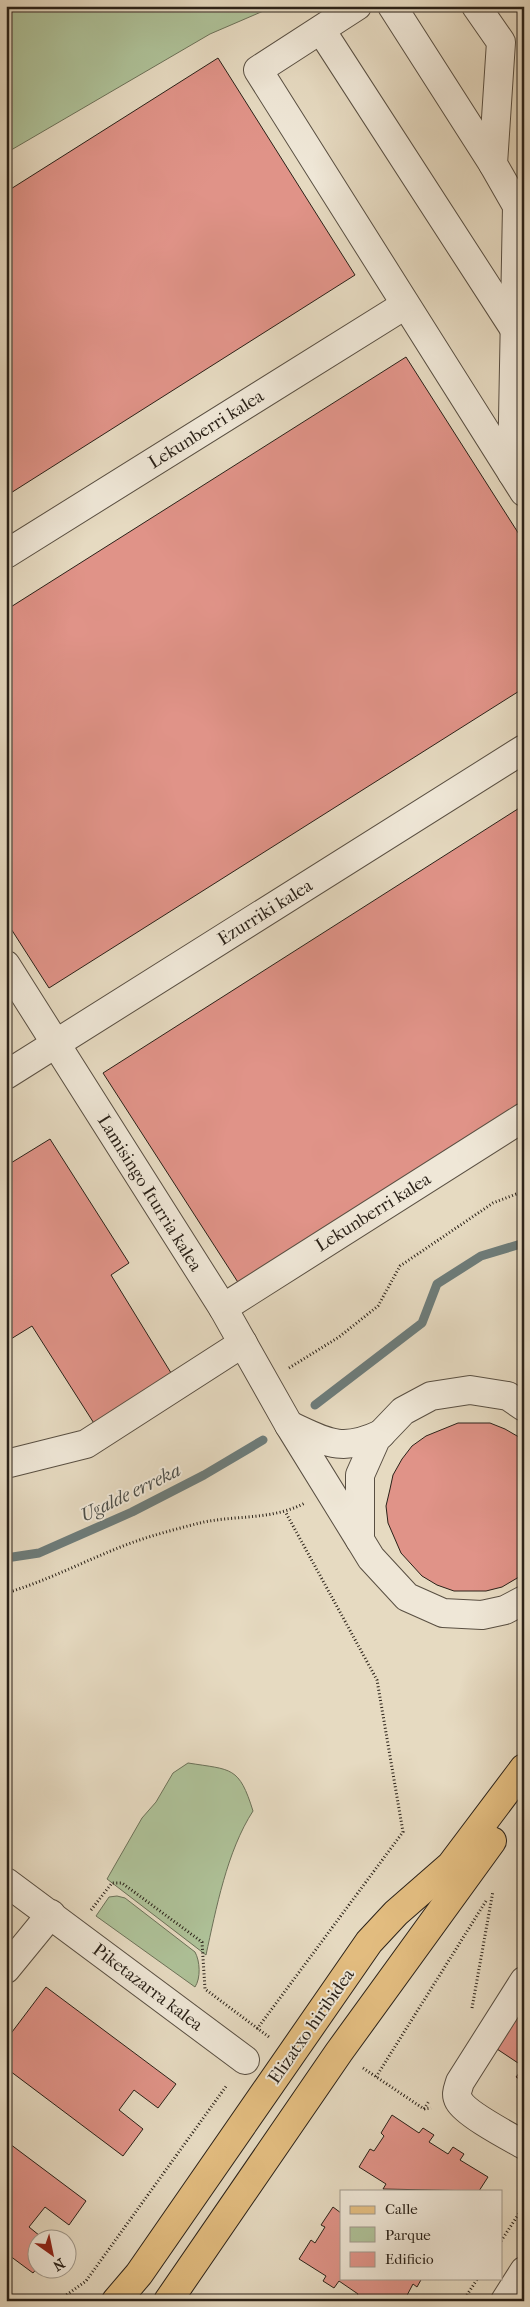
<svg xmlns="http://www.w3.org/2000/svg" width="530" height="2307" viewBox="0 0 530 2307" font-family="'IM FELL French Canon',serif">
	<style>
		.green { fill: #aec198; stroke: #6c7158 }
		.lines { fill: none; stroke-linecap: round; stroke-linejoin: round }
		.stream { stroke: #6d7c7a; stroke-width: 9 }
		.building { fill: #e09388; stroke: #2a2118 }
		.minor-casing { stroke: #594f42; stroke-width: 30 }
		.major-casing { stroke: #2a2118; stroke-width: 30 }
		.path { stroke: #2a2118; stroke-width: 3; stroke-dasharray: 1 2.5; stroke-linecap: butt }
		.minor { stroke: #efe7d7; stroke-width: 28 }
		.major { stroke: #e3bd80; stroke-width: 28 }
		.labels { text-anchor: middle; stroke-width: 4; stroke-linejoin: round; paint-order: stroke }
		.street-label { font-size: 18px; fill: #2a2118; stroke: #efe7d7 }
		.water-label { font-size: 19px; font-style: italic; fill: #4c4e49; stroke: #efe7d7 }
	</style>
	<rect width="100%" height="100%" fill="#e6dac1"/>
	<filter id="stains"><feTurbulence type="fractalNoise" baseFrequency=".004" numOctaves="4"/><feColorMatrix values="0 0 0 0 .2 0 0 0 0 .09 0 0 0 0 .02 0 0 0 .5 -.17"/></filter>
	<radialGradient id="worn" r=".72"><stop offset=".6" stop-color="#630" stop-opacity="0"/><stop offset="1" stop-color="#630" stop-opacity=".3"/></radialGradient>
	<g class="green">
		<polygon points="6,6 275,6 210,34 6,153"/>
		<path d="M 188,1763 C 232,1770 239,1766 253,1811 C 227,1851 216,1909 206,1955 L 107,1879 L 142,1818 L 156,1802 L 173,1773 Z"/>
		<path d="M 117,1896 L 125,1898 L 195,1952 C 200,1961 201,1978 195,1987 L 96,1916 L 109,1897 Z"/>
	</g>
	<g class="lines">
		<g class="stream">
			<polyline points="315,1405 422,1323 437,1284 481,1256 524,1243"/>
			<polyline points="6,1558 39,1553 132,1512 204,1475 263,1440"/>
		</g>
	</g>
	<g class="building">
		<polygon points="218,58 355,275 6,496 6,192"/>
		<polygon points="406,357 524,542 524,688 49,988 6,921 6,610"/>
		<polygon points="524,805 524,1107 241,1287 103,1073"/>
		<polygon points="50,1139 129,1263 111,1275 176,1381 97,1428 32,1326 6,1342 6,1166"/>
		<polygon points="458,1423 490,1423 505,1429 524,1440 524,1574 502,1587 486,1591 454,1591 437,1585 422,1576 401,1553 388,1523 386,1506 390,1489 393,1475 402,1459 412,1446 426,1436"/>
		<polygon points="46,1987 176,2084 158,2108 134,2090 119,2110 143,2129 123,2156 6,2068 6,2040"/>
		<polygon points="524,2006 524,2067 497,2049"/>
		<polygon points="524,2067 524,2082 516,2077"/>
		<polygon points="392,2115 419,2133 423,2128 434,2135 429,2142 448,2154 453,2147 464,2154 460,2160 488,2177 479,2191 383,2189 386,2184 359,2167 370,2149 374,2151 384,2136 381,2133"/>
		<polygon points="6,2141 86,2201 69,2225 45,2207 29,2227 45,2240 38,2240 38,2267 33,2273 6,2253"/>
		<polygon points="333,2207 341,2213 341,2278 422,2278 417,2287 413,2284 404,2301 354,2301 358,2294 339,2281 334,2288 323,2281 326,2276 299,2259 311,2240 315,2243 325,2227 321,2225"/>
	</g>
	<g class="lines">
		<g class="minor-casing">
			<g id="minor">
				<polyline points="357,6 258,70 524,492"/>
				<polyline points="392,6 493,164"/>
				<polyline points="476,6 501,42 493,164 517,206 512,473"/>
				<polyline points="321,30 515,330"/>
				<polyline points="6,554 405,305"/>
				<polyline points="6,965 223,1308 289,1425"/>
				<polyline points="6,1075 524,749"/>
				<polyline points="223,1308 524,1117"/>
				<polyline points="524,1407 508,1396 470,1390 431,1396 403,1411 381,1434 376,1439 360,1475 360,1540 371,1558 407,1597 443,1613 482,1615 505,1610 524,1600"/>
				<polyline points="6,1464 86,1444 243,1343"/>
				<path d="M 360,1540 L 289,1425 C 326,1442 341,1453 381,1434"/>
				<polyline points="6,1882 245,2060"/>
				<polyline points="6,1969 51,1914"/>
				<path d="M 524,1981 L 460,2082 C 458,2089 455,2094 459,2101 C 466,2114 510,2137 524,2145"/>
				<polyline points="505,2301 524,2271"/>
			</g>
		</g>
		<g class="major-casing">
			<g id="major">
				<polyline points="116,2301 139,2274 369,1942 396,1913 451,1865 524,1768"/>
				<polyline points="168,2301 339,2052 492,1841"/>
			</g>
		</g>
		<g class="path">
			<polyline points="289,1368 339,1337 378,1306 400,1266 493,1203 524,1191"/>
			<path d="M 6,1593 C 57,1578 102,1551 152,1536 C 169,1531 187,1526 204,1522 C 240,1515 272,1520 305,1503"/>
			<polyline points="91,1910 112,1883 122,1883 202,1942 205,1989 269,2037"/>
			<polyline points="472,2008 493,1891"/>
			<polyline points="257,2029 403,1832 377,1680 286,1513"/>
			<polyline points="363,2068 424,2109 431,2108"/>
			<polyline points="376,2077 486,1901"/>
			<polyline points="424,2109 429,2101"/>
			<polyline points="501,2241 524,2206"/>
			<polyline points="58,2301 86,2281 227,2085"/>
			<polyline points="463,2301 478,2278"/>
		</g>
		<use href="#minor" class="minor"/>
		<use href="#major" class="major"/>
	</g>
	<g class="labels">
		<g class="street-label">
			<text transform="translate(206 429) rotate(-32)" y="6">Lekunberri kalea</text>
			<text transform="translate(265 912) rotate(-32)" y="6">Ezurriki kalea</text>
			<text transform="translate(150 1193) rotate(58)" y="6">Lamisingo Iturria kalea</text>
			<text transform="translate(373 1212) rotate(-32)" y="6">Lekunberri kalea</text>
			<text transform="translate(148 1987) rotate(37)" y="6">Piketazarra kalea</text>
			<text transform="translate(311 2026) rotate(-55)" y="6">Elizatxo hiribidea</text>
		</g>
		<g class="water-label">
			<text transform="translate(130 1492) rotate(-26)" y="7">Ugalde erreka</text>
		</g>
	</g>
	<rect width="530" height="2307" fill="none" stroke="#e6dac1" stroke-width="25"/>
	<rect x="8" y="8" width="515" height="2292" fill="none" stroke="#2a2118" stroke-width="2.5"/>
	<rect x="12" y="12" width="505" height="2282" fill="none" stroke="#2a2118"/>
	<rect x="340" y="2190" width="162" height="90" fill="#efe7d7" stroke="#a0988b"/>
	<rect x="350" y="2206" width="25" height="8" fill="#e3bd80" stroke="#a0988b"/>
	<text x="385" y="2214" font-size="15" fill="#2a2118">Calle</text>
	<rect x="350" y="2227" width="25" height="15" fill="#aec198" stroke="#a0988b"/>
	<text x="385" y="2240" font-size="15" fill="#2a2118">Parque</text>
	<rect x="350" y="2252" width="25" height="15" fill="#e09388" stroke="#a0988b"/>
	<text x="385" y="2264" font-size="15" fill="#2a2118">Edificio</text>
	<g transform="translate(52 2254) rotate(147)"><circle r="24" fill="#efe7d7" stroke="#a0988b"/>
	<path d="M0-4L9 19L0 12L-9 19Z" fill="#8f2418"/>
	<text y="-8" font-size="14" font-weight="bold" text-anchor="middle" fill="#2a2118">N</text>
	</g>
	<rect width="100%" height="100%" filter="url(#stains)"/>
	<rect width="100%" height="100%" fill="url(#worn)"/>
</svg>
